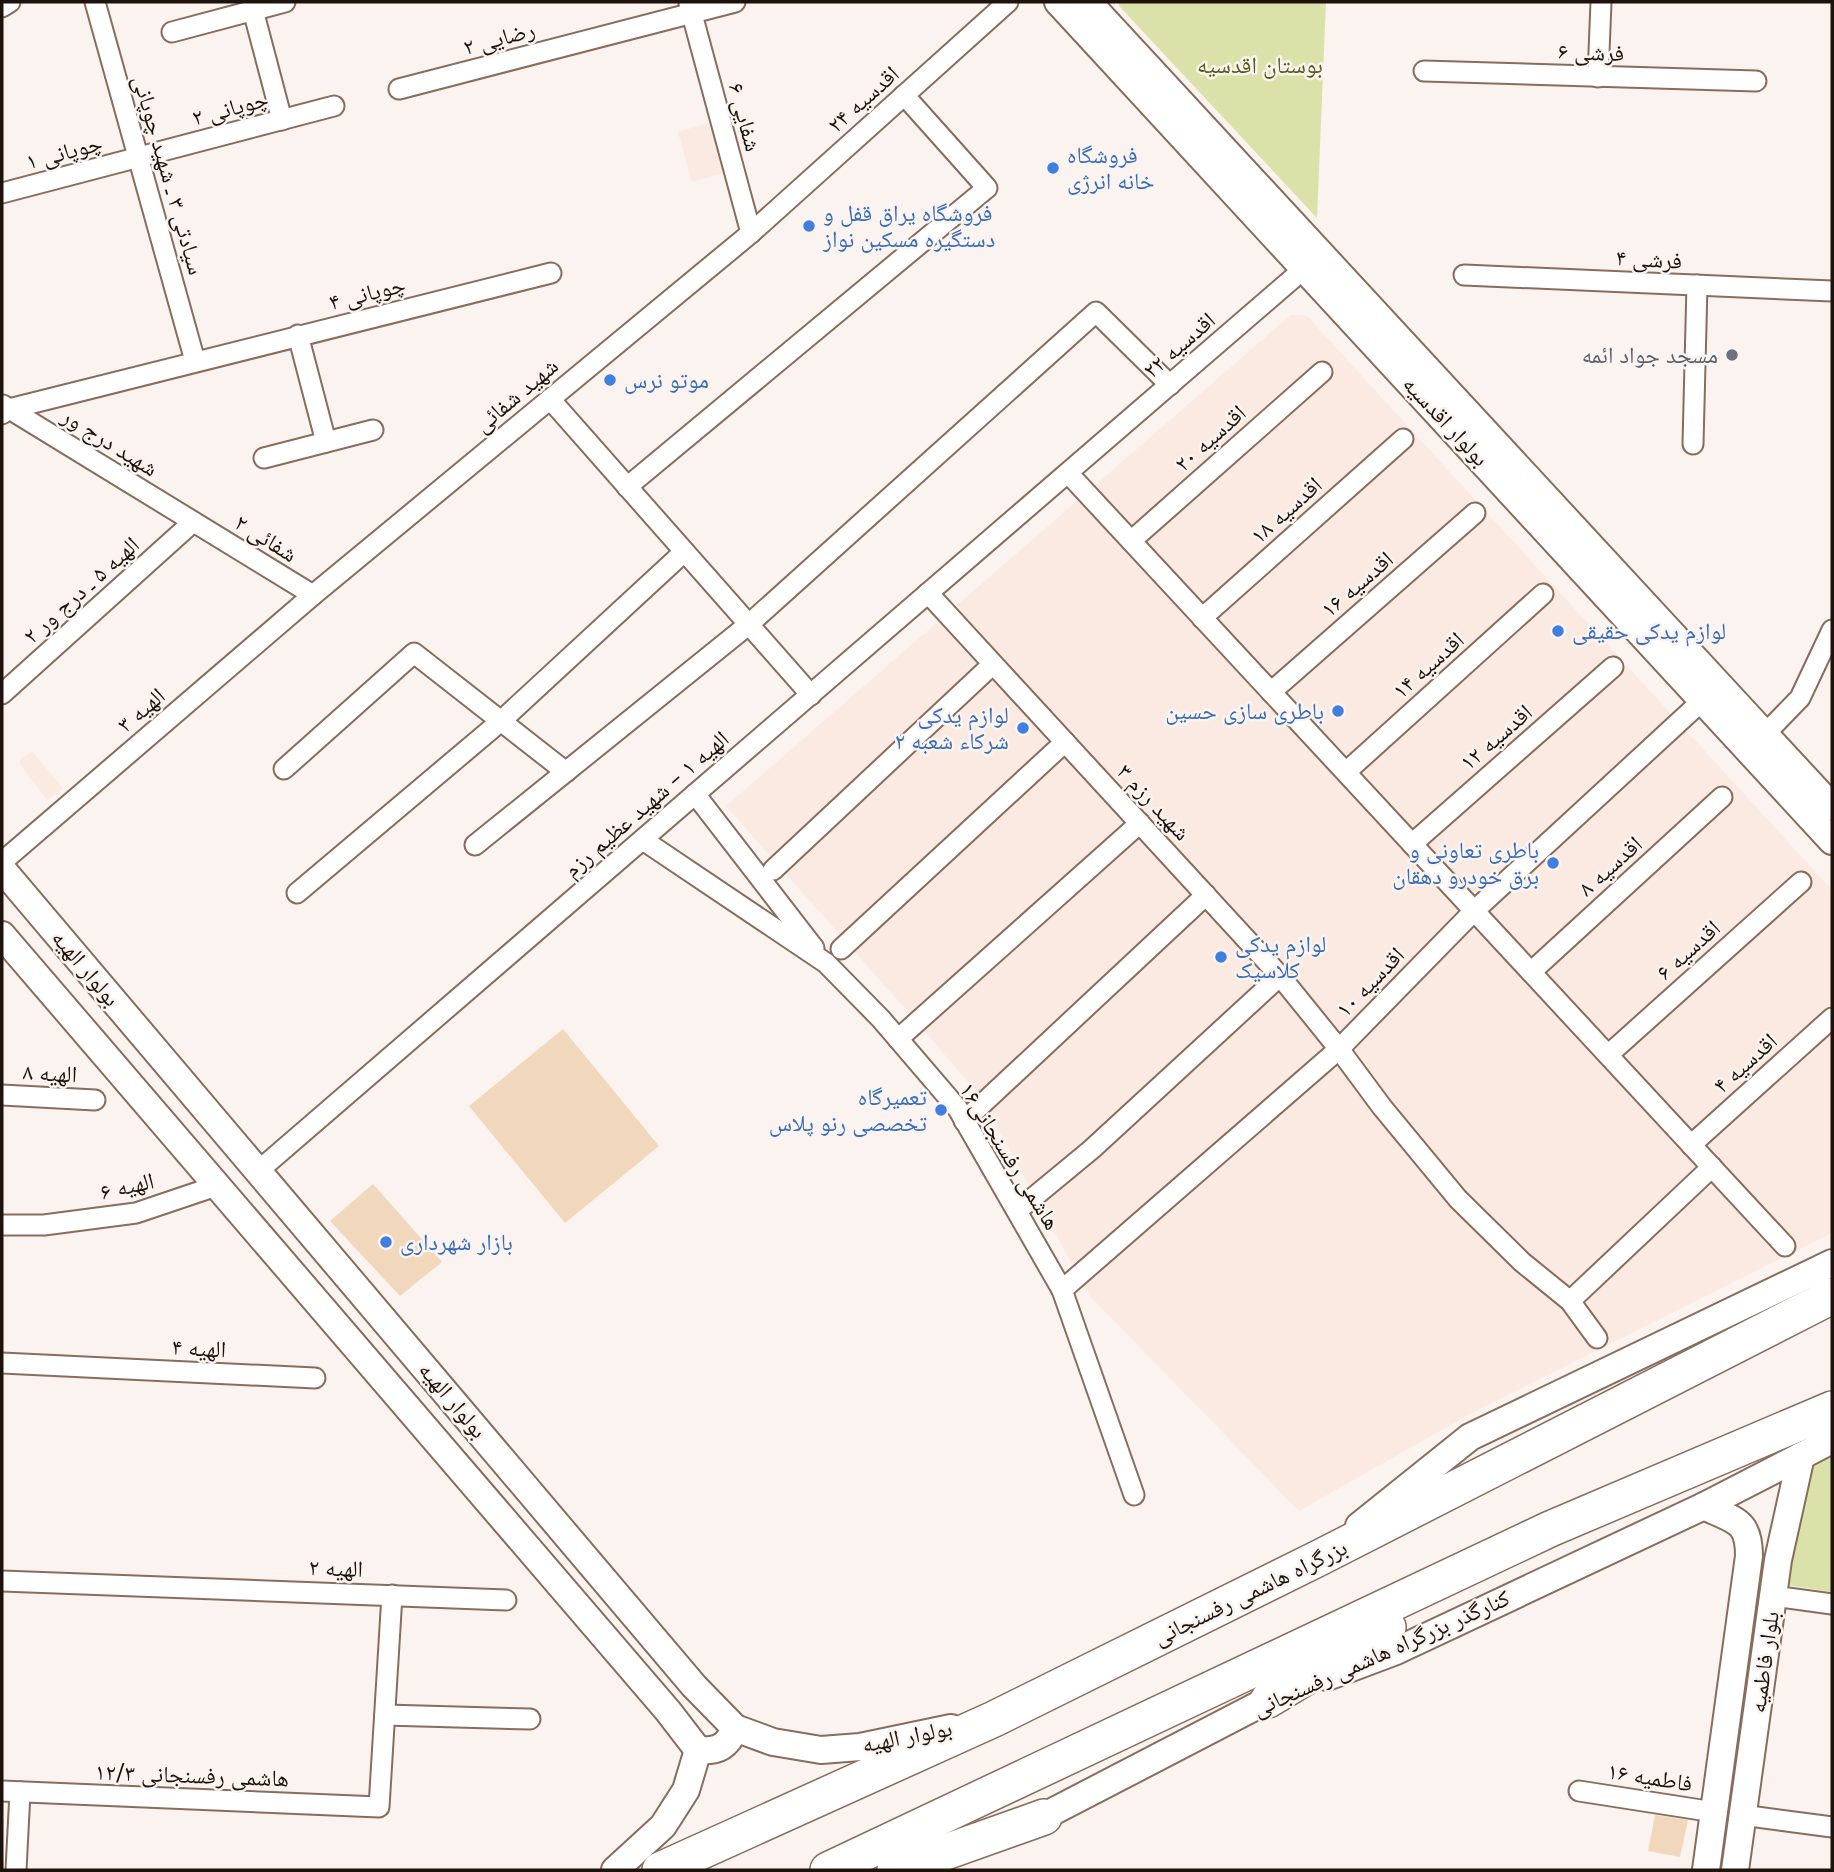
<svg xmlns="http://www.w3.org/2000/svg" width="1834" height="1872" viewBox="0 0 1834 1872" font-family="'DM Sans','Noto Naskh Arabic',sans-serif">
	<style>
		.built { fill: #fbeae1 }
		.green { fill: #dbe2a9 }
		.building { fill: #f1d8bd }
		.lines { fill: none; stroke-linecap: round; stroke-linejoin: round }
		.street-casing { stroke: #896c5b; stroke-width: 23 }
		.secondary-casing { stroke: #896c5b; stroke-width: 30 }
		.highway-casing { stroke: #896c5b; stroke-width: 38 }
		.street { stroke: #fff; stroke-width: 19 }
		.secondary { stroke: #fff; stroke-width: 26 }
		.highway { stroke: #fff; stroke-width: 35 }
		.shop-dot { fill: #3f7fe0; stroke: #faf3ef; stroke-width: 2.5 }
		.worship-dot { fill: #6b7280; stroke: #faf3ef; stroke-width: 2.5 }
		.labels { text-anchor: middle; stroke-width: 5; stroke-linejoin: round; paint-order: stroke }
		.street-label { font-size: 23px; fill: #1e130c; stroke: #faf3ef }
		.park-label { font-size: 23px; fill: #565b18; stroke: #faf3ef }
		.shop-label { font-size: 23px; fill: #366cbe; stroke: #faf3ef; text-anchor: start }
		.worship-label { font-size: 23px; fill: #5b616d; stroke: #faf3ef; text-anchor: end }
	</style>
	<rect width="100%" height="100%" fill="#faf3ef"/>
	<g class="built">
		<polygon points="709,123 723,173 692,182 678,132"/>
		<polygon points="1291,315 1307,316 1832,890 1832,1233 1468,1415 1299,1511 1089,1295 980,1096 909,1013 726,806"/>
		<polygon points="32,751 63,789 47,800 20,764 21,759"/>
	</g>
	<g class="green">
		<polygon points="1119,2 1326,2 1317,218 1119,6"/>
		<polygon points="1832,1457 1832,1592 1787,1585 1808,1469"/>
	</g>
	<g class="building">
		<polygon points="563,1029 659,1146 565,1223 469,1106"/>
		<polygon points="373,1184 442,1262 400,1296 330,1221"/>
		<polygon points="1655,1815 1688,1820 1680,1857 1648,1851"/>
	</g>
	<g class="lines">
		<g class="street-casing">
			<g id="street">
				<polyline points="95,2 195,361"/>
				<polyline points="689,3 751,233"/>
				<polyline points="2,7 10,2"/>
				<polyline points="253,10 282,120"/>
				<polyline points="172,32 285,2"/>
				<polyline points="1424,71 1756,81"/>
				<polyline points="1598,77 1601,2"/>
				<polyline points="399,89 735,2"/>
				<polyline points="2,193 334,106"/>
				<polyline points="1464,275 1832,291"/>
				<polyline points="298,335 326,442"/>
				<polyline points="550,399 811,695"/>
				<polyline points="3,405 313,595"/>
				<polyline points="2,414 9,409 551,273"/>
				<polyline points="1693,444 1697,285"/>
				<polyline points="264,458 373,430"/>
				<polyline points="1068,473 1785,1246"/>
				<polyline points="627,487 987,188 904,95"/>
				<polyline points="1131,541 1322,372"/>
				<polyline points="928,593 1280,976 1339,1049 1382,1107 1458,1199 1522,1262 1570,1301 1597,1338"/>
				<polyline points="1202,618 1403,439"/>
				<polyline points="1271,692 1475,513"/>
				<polyline points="2,694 193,522"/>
				<polyline points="1765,734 1800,698 1832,630"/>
				<polyline points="284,769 414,653 566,772"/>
				<polyline points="1346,772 1543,594"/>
				<polyline points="695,794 814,948"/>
				<polyline points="643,840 826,963 881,1019 958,1109 1062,1290 1134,1495"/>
				<polyline points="1412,844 1613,667"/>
				<polyline points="475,845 748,625 1096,312 1170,385"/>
				<polyline points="2,862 313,595 751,233 1008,2"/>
				<polyline points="773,870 993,664"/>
				<polyline points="297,893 501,721 684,552"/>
				<polyline points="841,949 1065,742"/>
				<polyline points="1531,972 1722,797"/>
				<polyline points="898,1039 1140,823"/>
				<polyline points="1608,1055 1801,882"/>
				<polyline points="2,1095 95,1100"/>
				<polyline points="964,1121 1206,895"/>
				<polyline points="1691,1145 1832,1018"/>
				<polyline points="257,1172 1313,261"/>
				<polyline points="1017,1211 1092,1149 1280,976"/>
				<polyline points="2,1225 44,1225 136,1213 219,1185"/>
				<polyline points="1062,1290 1339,1049 1474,911 1704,699"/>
				<polyline points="1570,1301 1712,1167"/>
				<polyline points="2,1363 315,1378"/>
				<polyline points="2,1581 506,1600"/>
				<polyline points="1774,1596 1832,1604"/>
				<polyline points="385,1715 530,1719"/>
				<polyline points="2,1791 379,1807 392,1595"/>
				<polyline points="1579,1791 1714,1812"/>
				<polyline points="1742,1815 1832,1827"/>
				<polyline points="16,1870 20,1792"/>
			</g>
		</g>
		<g class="secondary-casing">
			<g id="secondary">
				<polyline points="1058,2 1832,841"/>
				<polyline points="1088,2 1832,807"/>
				<polyline points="2,869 694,1686 735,1728 773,1742 821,1750 860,1747 951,1728"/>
				<polyline points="2,935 668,1711 698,1750"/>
				<path d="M 1704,1506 C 1734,1521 1749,1519 1749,1556 L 1706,1870"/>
				<polyline points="1359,1526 1470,1437 1832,1263"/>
				<polyline points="1327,1677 1396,1651 1704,1506 1832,1440"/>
				<path d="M 698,1750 C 718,1752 728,1746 735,1728"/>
				<polyline points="1029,1824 1268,1700 1284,1694"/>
				<polyline points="615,1870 663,1826 686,1790 698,1750"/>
				<polyline points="1735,1870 1778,1560 1801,1456"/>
			</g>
		</g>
		<g class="highway-casing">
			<g id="highway">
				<polyline points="1268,1700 1388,1627"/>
				<polyline points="660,1870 994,1719 1319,1558 1832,1296"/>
				<polyline points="828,1870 1550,1529 1832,1409"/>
				<polyline points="895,1870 1044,1817"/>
			</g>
		</g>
		<use href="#street" class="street"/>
		<use href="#secondary" class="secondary"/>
		<use href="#highway" class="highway"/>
	</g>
	<g class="shop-dot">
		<circle cx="1053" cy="168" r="7"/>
		<circle cx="809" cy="226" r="7"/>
		<circle cx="610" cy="380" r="7"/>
		<circle cx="1558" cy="631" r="7"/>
		<circle cx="1338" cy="711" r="7"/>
		<circle cx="1023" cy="728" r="7"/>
		<circle cx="1553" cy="863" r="7"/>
		<circle cx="1221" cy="957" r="7"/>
		<circle cx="941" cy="1110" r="7"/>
		<circle cx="386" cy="1242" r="7"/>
	</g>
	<circle class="worship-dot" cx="1732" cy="355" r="7"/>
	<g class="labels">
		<g class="street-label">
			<text transform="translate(499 38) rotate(-15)" y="8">رضایی ۲</text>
			<text transform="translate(1591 52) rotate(2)" y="8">فرشی ۶</text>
			<text transform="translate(863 99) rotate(-42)" y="8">اقدسیه ۲۴</text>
			<text transform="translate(230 108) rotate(-15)" y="8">چوپانی ۲</text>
			<text transform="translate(745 117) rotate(75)" y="8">شفایی ۶</text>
			<text transform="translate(64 152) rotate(-15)" y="8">چوپانی ۱</text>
			<text transform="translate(169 175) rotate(74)" y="8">سیادتی ۳ ـ شهید چوپانی</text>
			<text transform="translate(1649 259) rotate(3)" y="8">فرشی ۴</text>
			<text transform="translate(367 293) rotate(-14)" y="8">چوپانی ۴</text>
			<text transform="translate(1179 345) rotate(-41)" y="8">اقدسیه ۲۲</text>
			<text transform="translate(516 395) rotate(-40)" y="8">شهید شفائی</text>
			<text transform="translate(1446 421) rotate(47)" y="8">بولوار اقدسیه</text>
			<text transform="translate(1210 438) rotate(-42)" y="8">اقدسیه ۲۰</text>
			<text transform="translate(110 442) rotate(32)" y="8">شهید درج ور</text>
			<text transform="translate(1286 510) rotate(-42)" y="8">اقدسیه ۱۸</text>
			<text transform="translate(266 538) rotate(32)" y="8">شفائی ۲</text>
			<text transform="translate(1357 584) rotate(-41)" y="8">اقدسیه ۱۶</text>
			<text transform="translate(81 590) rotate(-42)" y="8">الهیه ۵ ـ درج ور ۲</text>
			<text transform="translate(1428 665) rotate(-42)" y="8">اقدسیه ۱۴</text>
			<text transform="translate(141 710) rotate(-41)" y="8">الهیه ۳</text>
			<text transform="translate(1496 737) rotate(-41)" y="8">اقدسیه ۱۲</text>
			<text transform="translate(1154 802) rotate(47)" y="8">شهید رزم ۳</text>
			<text transform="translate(646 804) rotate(-41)" y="8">الهیه ۱ - شهید عظیم رزم</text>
			<text transform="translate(1610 866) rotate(-42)" y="8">اقدسیه ۸</text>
			<text transform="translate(1688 950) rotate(-42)" y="8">اقدسیه ۶</text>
			<text transform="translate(86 968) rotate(50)" y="8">بولوار الهیه</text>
			<text transform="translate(1370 982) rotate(-46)" y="8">اقدسیه ۱۰</text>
			<text transform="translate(1745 1063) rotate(-42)" y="8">اقدسیه ۴</text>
			<text transform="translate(50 1073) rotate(3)" y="8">الهیه ۸</text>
			<text transform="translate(1010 1156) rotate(58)" y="8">هاشمی رفسنجانی۱۶</text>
			<text transform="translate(127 1186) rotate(-13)" y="8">الهیه ۶</text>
			<text transform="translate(199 1348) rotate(3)" y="8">الهیه ۴</text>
			<text transform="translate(453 1400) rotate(50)" y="8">بولوار الهیه</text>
			<text transform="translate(336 1568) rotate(2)" y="8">الهیه ۲</text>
			<text transform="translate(1250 1592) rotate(-26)" y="8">بزرگراه هاشمی رفسنجانی</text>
			<text transform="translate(1381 1653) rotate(-24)" y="8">کنارگذر بزرگراه هاشمی رفسنجانی</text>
			<text transform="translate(1764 1662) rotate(-82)" y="8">بلوار فاطمیه</text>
			<text transform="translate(907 1736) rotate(-11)" y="8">بولوار الهیه</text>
			<text transform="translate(192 1775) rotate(2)" y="8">هاشمی رفسنجانی ۱۲/۳</text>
			<text transform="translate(1650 1777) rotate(9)" y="8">فاطمیه ۱۶</text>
		</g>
		<g class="park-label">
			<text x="1260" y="73">بوستان اقدسیه</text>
		</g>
		<g class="shop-label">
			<text x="1067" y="163">فروشگاه<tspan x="1067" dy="26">خانه انرژی</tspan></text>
			<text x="823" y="221">فروشگاه یراق قفل و<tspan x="823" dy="26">دستگیره مسکین نواز</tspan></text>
			<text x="624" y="388">موتو نرس</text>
			<text x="1572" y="639">لوازم یدکی حقیقی</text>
			<text x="1324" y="719" text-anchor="end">باطری سازی حسین</text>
			<text x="1009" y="723" text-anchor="end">لوازم یدکی<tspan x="1009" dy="26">شرکاء شعبه ۲</tspan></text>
			<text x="1539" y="858" text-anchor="end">باطری تعاونی و<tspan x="1539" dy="26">برق خودرو دهقان</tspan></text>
			<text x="1235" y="952">لوازم یدکی<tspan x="1235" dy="26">کلاسیک</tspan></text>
			<text x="927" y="1105" text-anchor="end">تعمیرگاه<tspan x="927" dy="26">تخصصی رنو پلاس</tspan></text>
			<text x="400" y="1250">بازار شهرداری</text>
		</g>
		<g class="worship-label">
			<text x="1718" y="363">مسجد جواد ائمه</text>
		</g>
	</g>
	<rect width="1834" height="1872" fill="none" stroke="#1e130c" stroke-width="7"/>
</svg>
